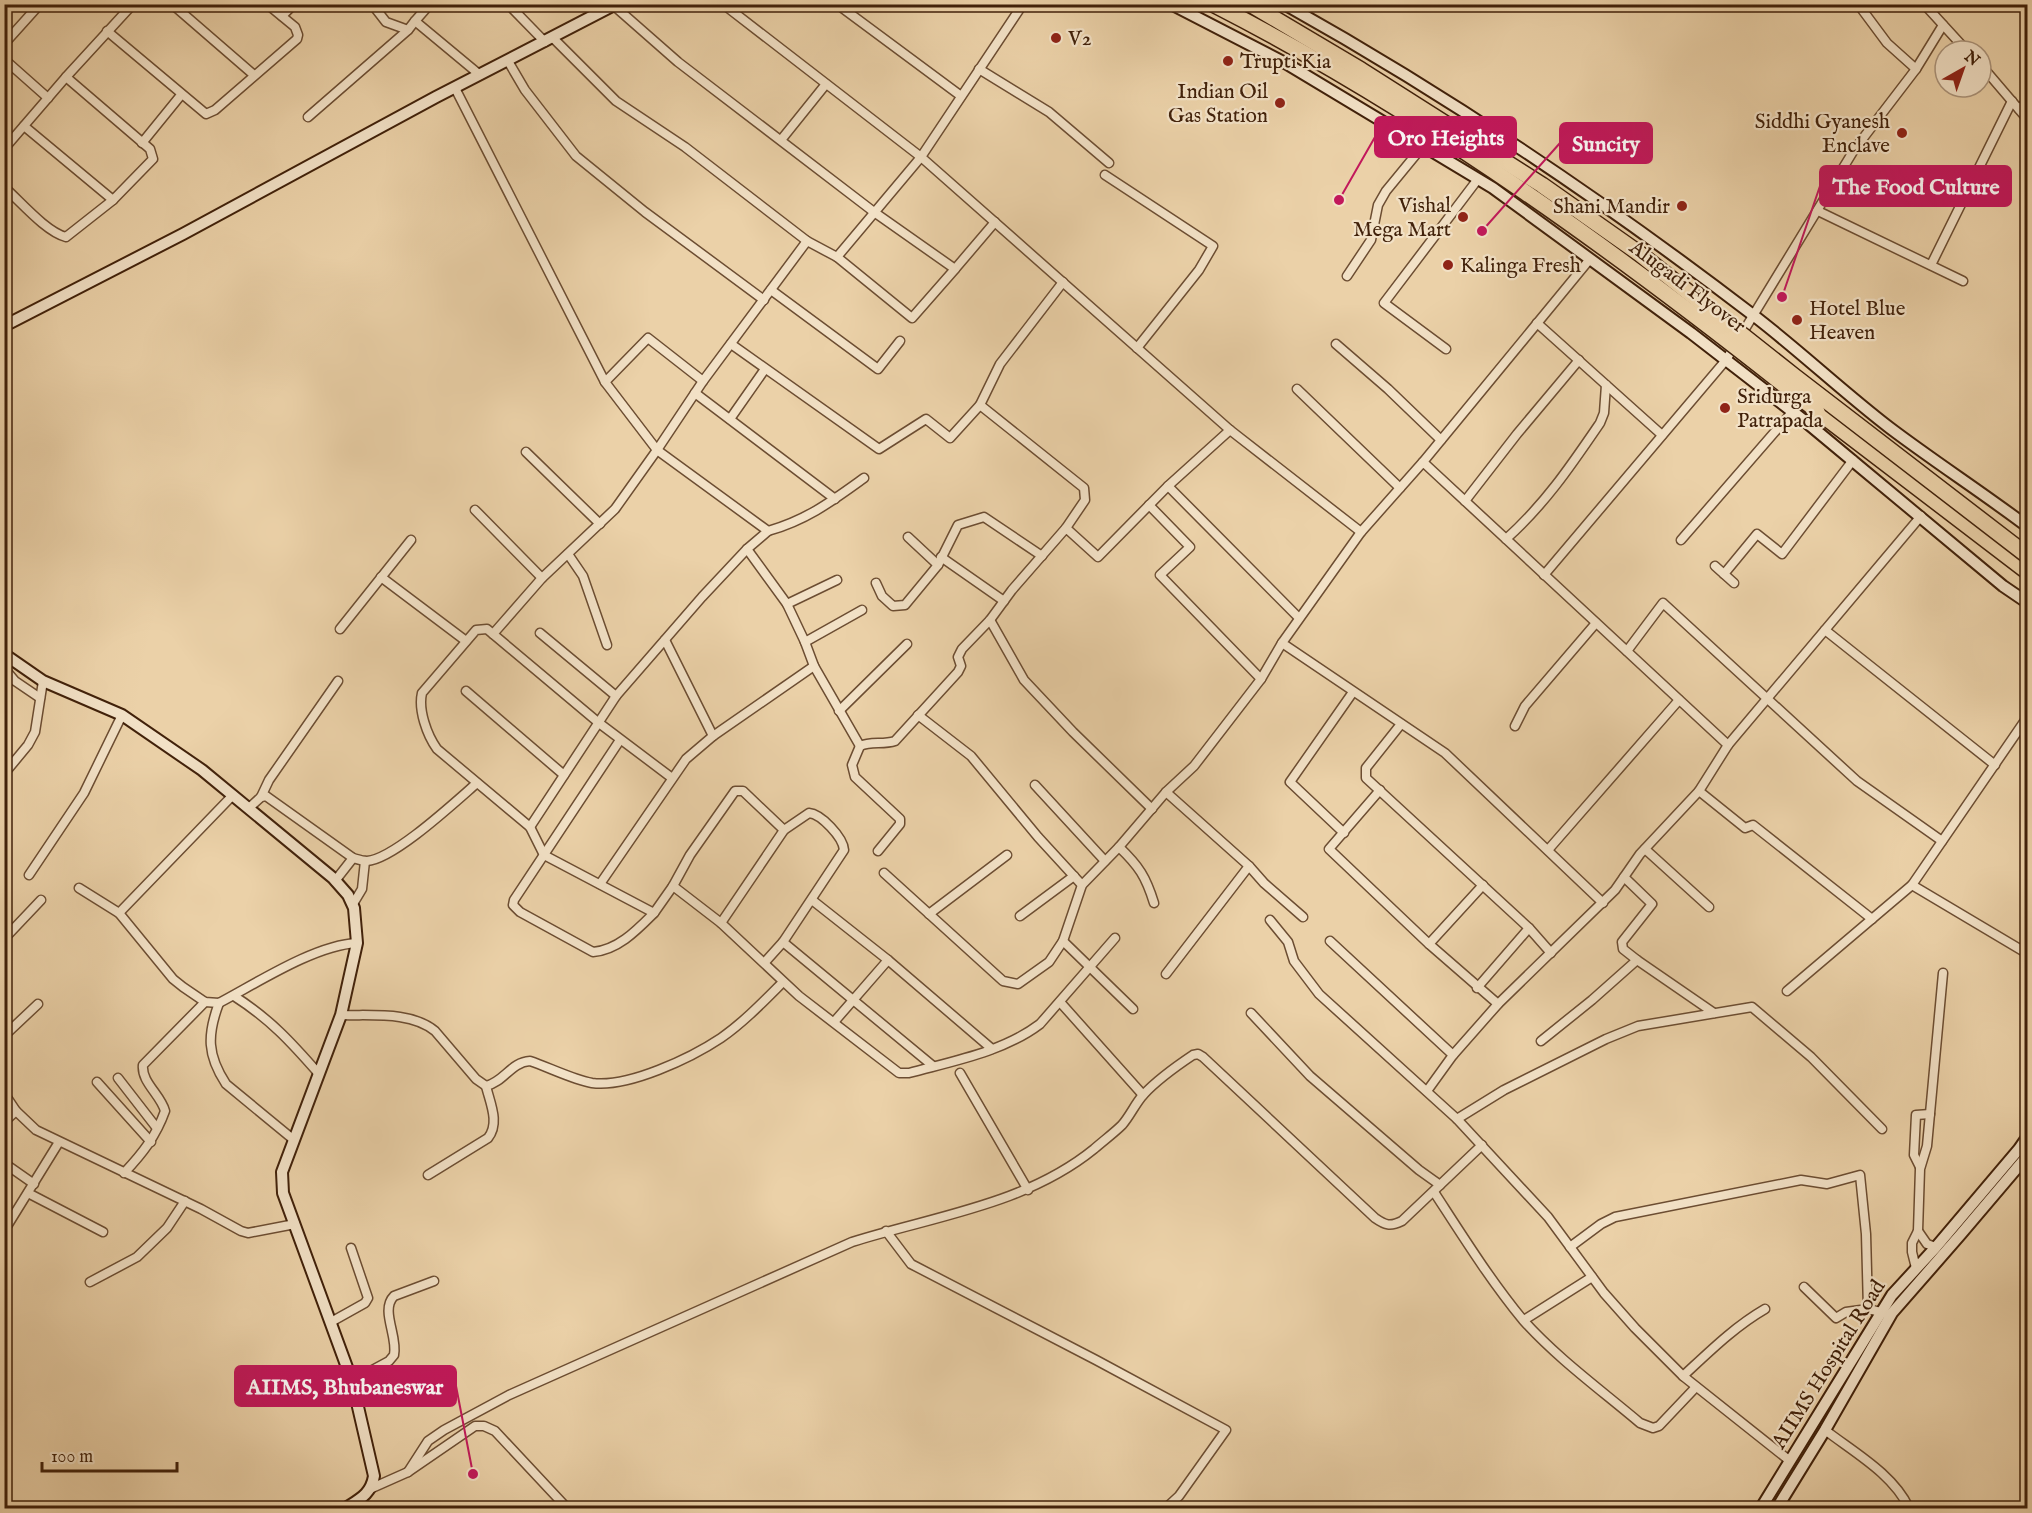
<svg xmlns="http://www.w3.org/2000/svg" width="2032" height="1513" viewBox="0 0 2032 1513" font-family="'IM FELL English',serif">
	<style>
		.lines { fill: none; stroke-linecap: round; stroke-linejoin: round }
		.street-casing { stroke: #6c4d32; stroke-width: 11 }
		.secondary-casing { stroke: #41210a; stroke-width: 14 }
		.highway-casing { stroke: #41210a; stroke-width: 18 }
		.street { stroke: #f2e1c6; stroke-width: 8 }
		.secondary { stroke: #f2e1c6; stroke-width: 10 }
		.highway { stroke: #ebd1a8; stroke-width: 15 }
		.highway-bridge-casing { stroke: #41210a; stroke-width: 18; stroke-linecap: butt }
		.highway-bridge { stroke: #ebd1a8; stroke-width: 15 }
		.poi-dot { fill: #8f2418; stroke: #f2e1c6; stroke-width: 2 }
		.labels { text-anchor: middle; stroke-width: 4.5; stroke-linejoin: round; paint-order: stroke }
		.poi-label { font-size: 21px; fill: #41210a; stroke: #f2e1c6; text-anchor: start }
		.street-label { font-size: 21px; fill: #41210a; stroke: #f2e1c6 }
		.leader { fill: none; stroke: #c2185b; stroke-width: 2 }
		.callout-dot { fill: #c2185b; stroke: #f2e1c6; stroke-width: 2 }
		.callout { fill: #c2185b; stroke: #c2185b; stroke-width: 2 }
		.callout-label { font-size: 22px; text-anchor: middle; font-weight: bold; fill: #fff }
	</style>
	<rect width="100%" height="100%" fill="#ebd1a8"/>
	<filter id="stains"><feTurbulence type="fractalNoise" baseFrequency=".00333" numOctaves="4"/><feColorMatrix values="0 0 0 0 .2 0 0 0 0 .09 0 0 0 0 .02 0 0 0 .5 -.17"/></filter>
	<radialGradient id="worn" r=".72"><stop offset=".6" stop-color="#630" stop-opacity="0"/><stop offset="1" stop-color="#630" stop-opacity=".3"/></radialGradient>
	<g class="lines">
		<g class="street-casing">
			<g id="street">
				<polyline points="172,4 254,75"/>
				<polyline points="372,4 386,22 408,30"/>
				<polyline points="508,4 545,42"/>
				<polyline points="612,4 678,62 874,212 955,269 995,222"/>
				<polyline points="837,4 961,96"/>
				<polyline points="1023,4 921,157 1230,430 1361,532"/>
				<polyline points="1858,4 1887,43 1916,69"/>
				<polyline points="1924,4 1967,51"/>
				<polyline points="282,16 294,4"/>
				<polyline points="415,21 430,4"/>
				<polyline points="107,31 206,114 215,110 297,39 298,35 295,27 267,4"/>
				<polyline points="553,38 616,101 685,147 807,241"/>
				<polyline points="4,44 40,4"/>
				<polyline points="4,59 48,98"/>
				<polyline points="508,61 525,90 576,156 645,212 764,300"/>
				<polyline points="1981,65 2028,120"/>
				<polyline points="979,69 1049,112 1109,163"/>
				<path d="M 455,88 L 605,382 L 657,450 L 768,531 C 807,520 832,501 864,478"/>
				<polyline points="2019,109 2028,101"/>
				<polyline points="308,117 408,30 415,21 480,75"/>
				<polyline points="24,126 113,200"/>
				<polyline points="781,140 826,84"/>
				<polyline points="142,143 181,95"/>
				<polyline points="4,149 66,77 133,4"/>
				<polyline points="1105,175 1213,246 1199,270 1137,348"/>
				<path d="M 4,187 C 20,201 46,232 66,237 L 113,200 L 153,159 L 150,149 L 66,77"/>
				<polyline points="1818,211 1963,281"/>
				<polyline points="837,257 912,318 955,269"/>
				<polyline points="1931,265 2012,101"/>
				<polyline points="1347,276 1371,240 1378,205 1386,191 1423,146"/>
				<polyline points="771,290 878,369 900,341"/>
				<polyline points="1537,323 1662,435"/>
				<polyline points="731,344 879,449 926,419 950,438 980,405 1000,364 1063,282"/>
				<polyline points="1336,344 1388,389 1441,440"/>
				<polyline points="1446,349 1384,303 1478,179"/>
				<polyline points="605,382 648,338 703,381"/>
				<polyline points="1297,389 1400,488"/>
				<polyline points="695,393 835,499"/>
				<polyline points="980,405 1084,488 1085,500 1066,528"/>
				<polyline points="730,419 765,369"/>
				<polyline points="1230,430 1168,486 1299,618"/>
				<polyline points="526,452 600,524"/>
				<polyline points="1423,462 1590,259"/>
				<polyline points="1465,501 1517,434 1579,360"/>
				<polyline points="1149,505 1190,547 1160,575 1261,679"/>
				<polyline points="475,510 542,578"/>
				<polyline points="908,537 938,565"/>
				<path d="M 1506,539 C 1545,504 1570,467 1600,423 L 1604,413 L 1606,385"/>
				<polyline points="1681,540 1793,411"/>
				<polyline points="747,549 787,604 805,642 814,666 860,746"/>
				<polyline points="568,554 583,576 607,645"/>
				<polyline points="941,557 1004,601"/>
				<polyline points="1715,566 1734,583"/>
				<polyline points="1724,574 1757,534 1782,554 1853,460"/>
				<polyline points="1544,575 1726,360 1854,150 1916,69 1943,25"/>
				<polyline points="381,577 466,641"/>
				<polyline points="876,583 882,596 893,606 905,605 938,565 958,525 984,517 1042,556"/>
				<polyline points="787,604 837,580"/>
				<polyline points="990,620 1024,680 1073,732 1152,809"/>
				<polyline points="340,629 411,540"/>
				<polyline points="1825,630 1995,765"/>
				<polyline points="540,633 616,696"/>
				<polyline points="493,634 542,578 615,509 657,450 703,381 807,241 837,257 921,157 723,4"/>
				<polyline points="665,640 713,736"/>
				<polyline points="805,642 862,610"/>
				<polyline points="1627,651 1663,603 1857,781 1942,841"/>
				<polyline points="4,668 15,681 40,698"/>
				<polyline points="466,691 564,775"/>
				<polyline points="839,711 907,644"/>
				<polyline points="918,715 971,756 1038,837 1082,885"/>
				<polyline points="2028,716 1912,885 2028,954"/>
				<polyline points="1401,724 1366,768 1366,778 1529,928 1551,953"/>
				<polyline points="1515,726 1525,706 1596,623"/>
				<path d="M 620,740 L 514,900 L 513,905 L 520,912 L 593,952 C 618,950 637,930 654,913"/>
				<polyline points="4,774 28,745 35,732 43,681"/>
				<path d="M 672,778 L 599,723 L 487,629 L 476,630 L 422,693 C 418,710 427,735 437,749 L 530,827 L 544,855 L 654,913 L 673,886 L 690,855 L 735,791 L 743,791 L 784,830"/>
				<polyline points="1035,785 1105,861"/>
				<polyline points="1380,790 1329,849 1429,944 1498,1004"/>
				<polyline points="1699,791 1745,828 1753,825 1872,919"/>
				<polyline points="1166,792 1249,866 1166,974"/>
				<polyline points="261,797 269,780 338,681"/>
				<path d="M 249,808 L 261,797 L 266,796 L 353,858 C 357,859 362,861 367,861 C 394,859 455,802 477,783"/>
				<polyline points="530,827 616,696 702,597 747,549 768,531"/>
				<polyline points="1344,833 1290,782 1353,692"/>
				<path d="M 1119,847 C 1139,866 1146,877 1154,903"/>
				<polyline points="1645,849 1709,907"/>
				<polyline points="1548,850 1679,700"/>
				<path d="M 878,851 L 900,824 L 900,819 L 855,777 L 852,765 L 860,746 C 871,741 883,745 895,741 L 958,672 L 961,666 L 958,657 L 962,649 L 990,620 L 1012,590 L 1066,528 L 1098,557 L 1168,486"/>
				<polyline points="1249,866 1264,883 1303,917"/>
				<polyline points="884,873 1003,981 1018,984 1049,962 1063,941 1082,885 1119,847 1166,792 1194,766 1261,679 1282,643"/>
				<polyline points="29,875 84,793 122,715"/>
				<polyline points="335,881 353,858"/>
				<polyline points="600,884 686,759 713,736 814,666"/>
				<path d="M 673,886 L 721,923 L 799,996 L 899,1073 L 909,1073 C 953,1061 1003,1052 1040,1024 L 1115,938"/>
				<path d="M 79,888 L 119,913 L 173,979 L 183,987 L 205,1002 L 219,1003 C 257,983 315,945 357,943"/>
				<polyline points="812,900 888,960 992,1049"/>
				<polyline points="1603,903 1445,753 1282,643 1361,532 1423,462 1728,745"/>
				<polyline points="353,904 362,889 365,861"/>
				<polyline points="119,913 233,795"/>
				<polyline points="929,914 1007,855"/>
				<polyline points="1020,916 1074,876"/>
				<polyline points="1270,920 1288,942 1294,961 1319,994 1457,1119 1548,1217 1604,1293 1635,1328 1683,1376"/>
				<path d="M 721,923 L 784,830 L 809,813 C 821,814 843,837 844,850 L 783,942 L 765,962"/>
				<polyline points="4,939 41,900"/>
				<polyline points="1063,941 1133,1009"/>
				<polyline points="1330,941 1453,1055"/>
				<polyline points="783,942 933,1066"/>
				<polyline points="1429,944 1483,885"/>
				<polyline points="1637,960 1714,1013"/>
				<polyline points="1477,988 1529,928"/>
				<polyline points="1787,991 1912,885"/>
				<path d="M 234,996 C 270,1019 291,1042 319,1074"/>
				<polyline points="1060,1002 1143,1095"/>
				<path d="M 219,1003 C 207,1035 207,1055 226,1084 L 294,1140"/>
				<polyline points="1251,1013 1310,1076 1419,1170 1440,1185"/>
				<path d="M 341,1015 C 371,1016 411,1011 435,1031 L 476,1079 L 486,1086 C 504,1082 511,1062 530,1061 C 548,1067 574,1080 592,1083 C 628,1088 691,1058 721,1038 C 744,1022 764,1001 783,982"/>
				<polyline points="834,1022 888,960"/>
				<polyline points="4,1036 38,1004"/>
				<polyline points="1541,1041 1592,1000 1637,960 1623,949 1622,942 1652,904 1624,877"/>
				<polyline points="960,1073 1028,1190"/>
				<polyline points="118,1078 156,1127"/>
				<polyline points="97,1082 151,1142"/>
				<polyline points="1427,1091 1453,1055 1498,1004 1615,890 1640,854 1699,791 1728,745 1921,516"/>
				<polyline points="4,1093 16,1111 36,1130 201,1209 241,1231 248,1233 295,1224"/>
				<polyline points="1457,1119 1504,1090 1606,1039 1638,1026 1752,1007 1811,1057 1882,1129"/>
				<polyline points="4,1122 16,1111"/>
				<polyline points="4,1163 34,1184"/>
				<polyline points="1920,1167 1914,1155 1916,1115 1930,1114"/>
				<path d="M 124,1173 C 143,1153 156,1136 165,1111 C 161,1095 141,1082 143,1065 L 205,1002"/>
				<path d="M 428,1175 L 488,1138 C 500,1123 490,1103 486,1086"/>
				<path d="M 1434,1192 C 1462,1235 1490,1280 1523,1320 C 1557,1358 1601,1390 1640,1423 L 1653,1428 L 1659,1426 L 1696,1387"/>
				<polyline points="28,1193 103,1232"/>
				<polyline points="4,1231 59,1142"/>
				<polyline points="886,1231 911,1264 1096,1360 1226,1430 1179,1496 1166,1508"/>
				<polyline points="1918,1231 1927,1244 1936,1247"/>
				<polyline points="1570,1247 1601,1224 1615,1217 1801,1180 1827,1184 1860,1175 1866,1234 1868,1309"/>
				<polyline points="1916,1268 1912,1252 1912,1243 1918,1231 1920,1169 1927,1146 1943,973"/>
				<polyline points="90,1282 137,1257 167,1228 185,1201"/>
				<polyline points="1804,1287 1836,1318 1846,1312 1868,1309 1885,1313"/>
				<path d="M 1765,1309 C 1734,1327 1709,1352 1683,1376 L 1790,1461"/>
				<polyline points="1524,1320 1592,1277"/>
				<polyline points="331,1322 365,1303 368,1298 351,1248"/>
				<path d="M 352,1381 L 389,1361 L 394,1355 C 398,1336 380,1310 394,1296 L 434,1281"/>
				<path d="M 1825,1430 C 1855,1453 1893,1474 1909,1508"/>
				<path d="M 408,1472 L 428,1441 L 444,1430 L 509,1395 L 852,1242 C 934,1216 1025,1205 1094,1149 C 1103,1141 1114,1133 1122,1125 C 1130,1116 1135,1104 1143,1095 C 1156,1081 1178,1065 1193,1055 L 1198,1054 L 1203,1057 L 1375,1218 C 1385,1225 1390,1227 1402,1221 L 1482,1145"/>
				<polyline points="372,1488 408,1472 475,1426 484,1426 495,1431 567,1508"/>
			</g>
		</g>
		<g class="secondary-casing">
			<g id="secondary">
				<polyline points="1171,4 1287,64 1493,188 1691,333 1806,422 2003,586 2028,603"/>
				<path d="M 1284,4 C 1447,95 1604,201 1753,315 C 1800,351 1843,392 1890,428 C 1935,462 1983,493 2028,527"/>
				<polyline points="4,326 183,234 436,97 616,4"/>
				<path d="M 4,654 L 43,681 L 122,715 L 202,770 L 333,878 L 348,895 L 354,908 L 357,943 L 341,1015 L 282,1172 L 283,1193 L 352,1381 L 374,1476 C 371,1494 360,1499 346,1508"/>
				<polyline points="1761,1508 1892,1295 1936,1247 2019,1149 2028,1136"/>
				<polyline points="1777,1508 1825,1430 1892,1313 1961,1234 2028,1155"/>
			</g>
		</g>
		<g class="highway-casing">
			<polyline id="highway" points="1817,411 2028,572"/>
		</g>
		<use href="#street" class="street"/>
		<use href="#secondary" class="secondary"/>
		<use href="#highway" class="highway"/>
		<g class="highway-bridge-casing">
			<g id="highway-bridge">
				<path d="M 1213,4 C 1430,115 1628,260 1817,411"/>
				<polyline points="1250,4 1361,70 1542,185 1640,254 1794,376 2028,556"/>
			</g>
		</g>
		<use href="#highway-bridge" class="highway-bridge"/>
	</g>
	<g class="poi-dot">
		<circle cx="1056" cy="38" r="6"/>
		<circle cx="1228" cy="61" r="6"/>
		<circle cx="1280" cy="103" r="6"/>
		<circle cx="1902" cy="133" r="6"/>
		<circle cx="1682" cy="206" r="6"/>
		<circle cx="1463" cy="217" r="6"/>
		<circle cx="1448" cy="265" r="6"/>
		<circle cx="1797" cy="320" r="6"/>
		<circle cx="1725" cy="408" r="6"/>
	</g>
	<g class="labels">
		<g class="poi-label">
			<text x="1068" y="45">V2</text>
			<text x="1240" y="68">Trupti Kia</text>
			<text x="1268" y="98" text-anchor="end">Indian Oil<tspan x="1268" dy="24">Gas Station</tspan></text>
			<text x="1890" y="128" text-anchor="end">Siddhi Gyanesh<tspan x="1890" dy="24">Enclave</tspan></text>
			<text x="1451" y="212" text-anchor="end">Vishal<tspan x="1451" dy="24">Mega Mart</tspan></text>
			<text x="1670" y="213" text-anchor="end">Shani Mandir</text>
			<text x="1460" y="272">Kalinga Fresh</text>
			<text x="1809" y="315">Hotel Blue<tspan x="1809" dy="24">Heaven</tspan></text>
			<text x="1737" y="403">Sridurga<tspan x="1737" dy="24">Patrapada</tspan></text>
		</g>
		<g class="street-label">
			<text transform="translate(1688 286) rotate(37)" y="7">Alugadi Flyover</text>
			<text transform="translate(1828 1364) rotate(-58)" y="7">AIIMS Hospital Road</text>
		</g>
	</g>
	<path class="leader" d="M1339 200L1375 137M1482 231L1560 143M1782 297L1820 186M473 1474L456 1386"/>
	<g class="callout-dot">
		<circle cx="1339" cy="200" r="6"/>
		<circle cx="1482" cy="231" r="6"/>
		<circle cx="1782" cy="297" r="6"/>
		<circle cx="473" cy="1474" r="6"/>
	</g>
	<g class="callout">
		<rect x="1375" y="117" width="141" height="40" rx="6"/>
		<rect x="1560" y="123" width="92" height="40" rx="6"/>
		<rect x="1820" y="166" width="191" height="40" rx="6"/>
		<rect x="235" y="1366" width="221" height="40" rx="6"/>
	</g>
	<g class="callout-label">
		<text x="1446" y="145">Oro Heights</text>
		<text x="1606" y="151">Suncity</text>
		<text x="1916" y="194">The Food Culture</text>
		<text x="345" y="1394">AIIMS, Bhubaneswar</text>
	</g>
	<rect width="2032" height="1513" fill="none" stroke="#ebd1a8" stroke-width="24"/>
	<rect x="6" y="6" width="2020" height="1501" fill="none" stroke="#41210a" stroke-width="3"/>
	<rect x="12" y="12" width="2008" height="1489" fill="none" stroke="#41210a" stroke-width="1.5"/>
	<g transform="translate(1963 69) rotate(40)"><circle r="28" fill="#f2e1c6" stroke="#ab947b" stroke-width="1.5"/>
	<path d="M0-4.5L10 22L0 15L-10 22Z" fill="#8f2418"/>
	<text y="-9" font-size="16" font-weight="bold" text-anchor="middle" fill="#41210a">N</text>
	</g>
	<path d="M42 1462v9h135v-9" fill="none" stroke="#41210a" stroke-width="3"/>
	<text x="51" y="1462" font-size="18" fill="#41210a" stroke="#f2e1c6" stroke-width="4.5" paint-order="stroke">100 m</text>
	<rect width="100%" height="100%" filter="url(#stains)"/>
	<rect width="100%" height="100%" fill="url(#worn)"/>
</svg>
